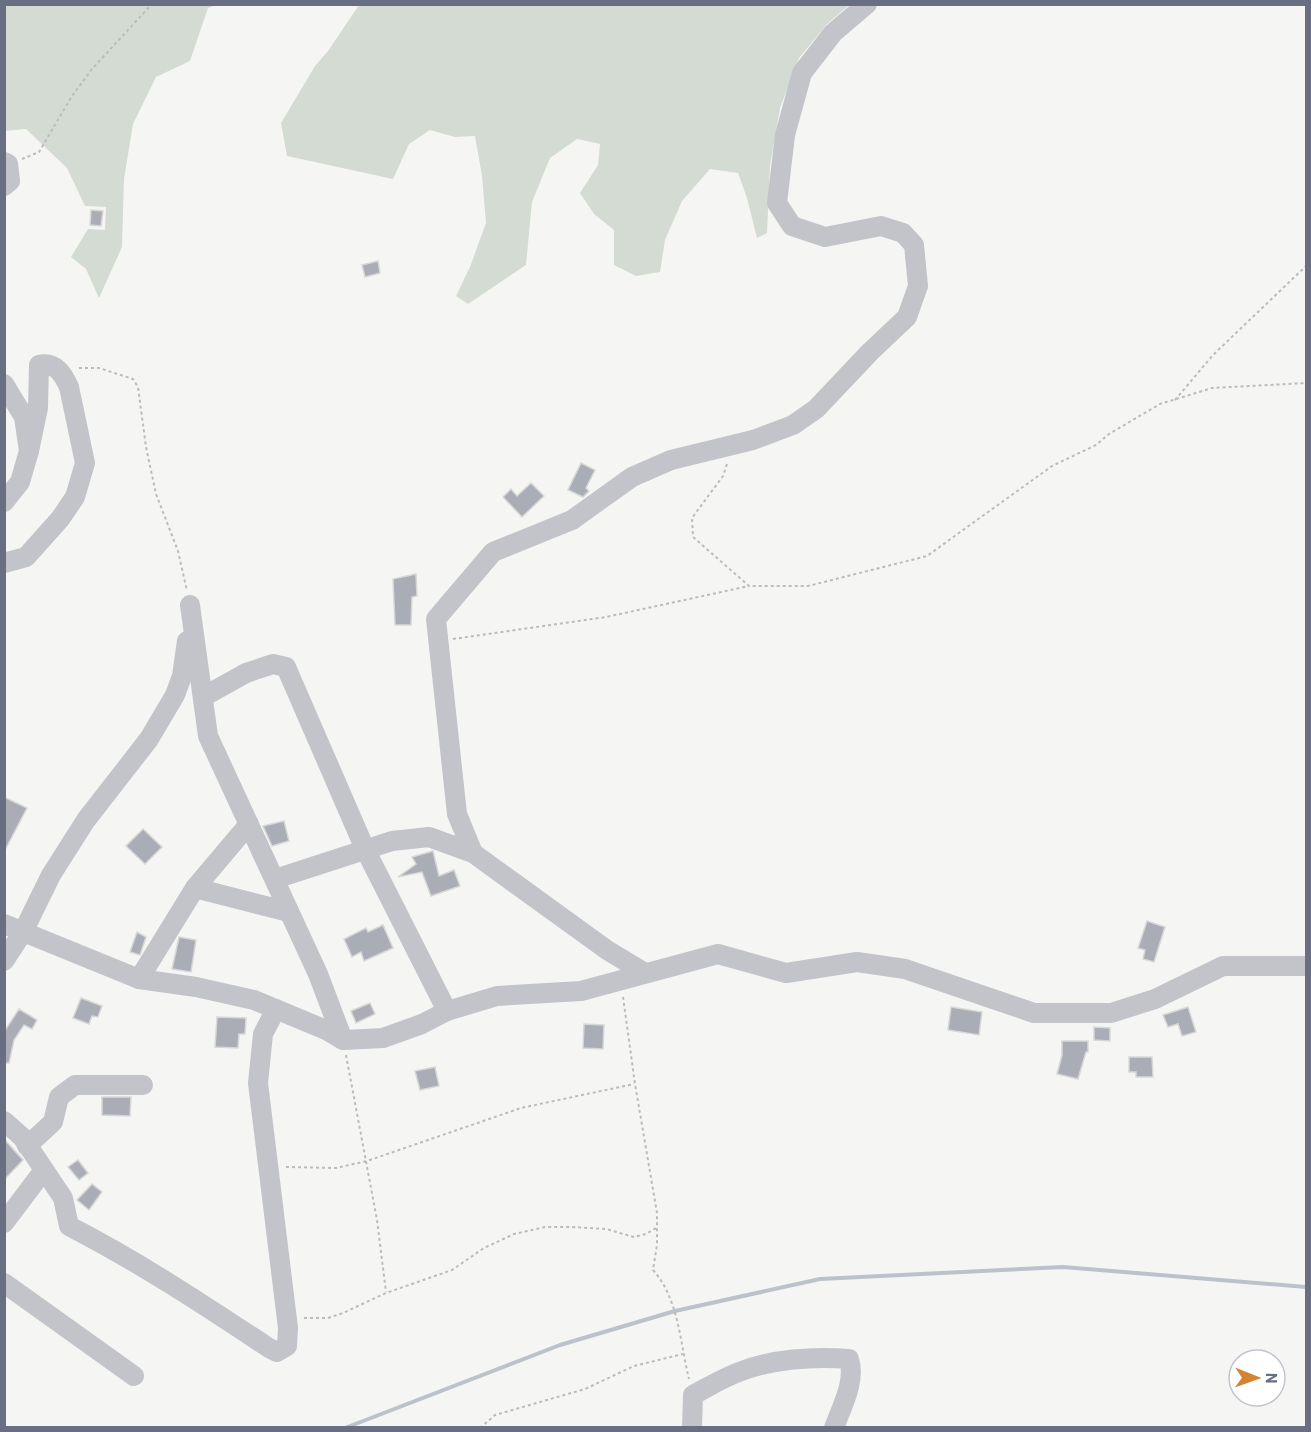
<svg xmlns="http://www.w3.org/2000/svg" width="1311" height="1432" viewBox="0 0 1311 1432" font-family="Barlow,sans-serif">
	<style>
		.green { fill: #d4dbd3 }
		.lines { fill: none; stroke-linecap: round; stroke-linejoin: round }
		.stream { stroke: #bcc2c9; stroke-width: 4 }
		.building { fill: #aaadb6; stroke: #d7d8d6; stroke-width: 1.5 }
		.path { stroke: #babbbf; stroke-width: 2; stroke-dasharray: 3 3; stroke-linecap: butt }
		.minor { stroke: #c2c4c9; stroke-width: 20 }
	</style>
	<rect width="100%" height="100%" fill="#f5f6f3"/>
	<g class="green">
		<polygon points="5,4 216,5 208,8 190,61 156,77 133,124 124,179 122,247 99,298 86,269 71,257 88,229 105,230 106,207 85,206 67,168 26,129 5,131"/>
		<polygon points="359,5 849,5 827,24 799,58 780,108 770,166 767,233 757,238 747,198 738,173 710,169 682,201 665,240 660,272 636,276 614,265 614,230 594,214 580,193 598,165 600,144 577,139 550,158 532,202 526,265 468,304 456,296 470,267 486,223 482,176 475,136 455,137 430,130 409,144 393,179 287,156 281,123 315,66 328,51"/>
	</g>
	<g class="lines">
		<polyline class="stream" points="345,1428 560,1345 675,1311 820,1279 1063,1267 1306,1287"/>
	</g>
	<g class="building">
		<polygon points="91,210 103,211 101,226 90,225"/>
		<polygon points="378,261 380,273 365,277 362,265"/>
		<polygon points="581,463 595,470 586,488 589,491 583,497 568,490"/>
		<polygon points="531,483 544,496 522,517 503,497 511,489 517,496"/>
		<polygon points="416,574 417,596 412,597 411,625 395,625 393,579"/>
		<polygon points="4,797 27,808 4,852"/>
		<polygon points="284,821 289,841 272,846 263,826"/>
		<polygon points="143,829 162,847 145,864 126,846"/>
		<polygon points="433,851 439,876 454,870 460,886 431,896 422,872 398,877 416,864 412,857"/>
		<polygon points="1147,921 1165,927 1154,962 1143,959 1145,950 1138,948"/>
		<polygon points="383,925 393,948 364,961 361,952 352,957 344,939 366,928 368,932"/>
		<polygon points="137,932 146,937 140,955 130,952"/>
		<polygon points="179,937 196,940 191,972 172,969"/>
		<polygon points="81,998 102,1006 98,1017 92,1016 89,1024 73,1018"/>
		<polygon points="370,1003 375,1014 356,1023 351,1011"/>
		<polygon points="951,1007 982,1012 979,1035 948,1030"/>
		<polygon points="1188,1007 1196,1032 1182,1036 1178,1024 1168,1027 1163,1015"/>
		<polygon points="19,1009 37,1020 32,1029 24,1025 14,1040 9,1063 4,1063 4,1032"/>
		<polygon points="217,1017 246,1018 245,1034 239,1034 238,1048 215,1047"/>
		<polygon points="584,1024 604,1025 603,1049 583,1048"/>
		<polygon points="1094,1027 1110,1028 1110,1041 1094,1040"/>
		<polygon points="1062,1041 1088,1041 1088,1052 1086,1052 1078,1079 1057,1074 1062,1055"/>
		<polygon points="1129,1057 1152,1057 1153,1077 1136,1077 1136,1072 1129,1072"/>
		<polygon points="435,1067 439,1086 420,1090 415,1071"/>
		<polygon points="102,1097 131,1097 130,1116 102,1115"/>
		<polygon points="4,1139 23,1160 4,1180"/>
		<polygon points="78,1160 88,1173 79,1180 68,1167"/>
		<polygon points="92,1184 102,1192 89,1210 77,1200"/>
	</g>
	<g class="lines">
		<g class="path">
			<polyline points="22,159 39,152 72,96 92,69 152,4"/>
			<polyline points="79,368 99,368 133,379 138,387 146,447 156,494 178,551 187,591"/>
			<polyline points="1175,400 1213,355 1306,266"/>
			<polyline points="727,464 723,476 692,518 693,537 749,586 808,586 927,556 1052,466 1096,445 1109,434 1160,404 1212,388 1306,383"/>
			<polyline points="453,639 606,617 749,586"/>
			<path d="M 623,997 L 635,1084 L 657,1213 L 657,1245 L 653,1270 C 679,1299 680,1343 689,1379"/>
			<polyline points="346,1055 377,1220 386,1292"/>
			<polyline points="286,1167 336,1168 367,1161 521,1108 634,1084"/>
			<polyline points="304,1318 328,1318 343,1313 386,1293 452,1270 484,1248 514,1234 545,1227 572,1227 606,1229 634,1237 646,1234 656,1228"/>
			<polyline points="480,1428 495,1415 585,1389 634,1366 683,1354"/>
		</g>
		<g class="minor">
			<polyline points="4,162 8,164 10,181 4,186"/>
			<polyline points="4,384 24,417 29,451 20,482 4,502"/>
			<path d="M 4,563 L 26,557 L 60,519 L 75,497 L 85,463 L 69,387 C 63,374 55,361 39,365 L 38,408 L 29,451"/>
			<polyline points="190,605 208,736 318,974 343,1040"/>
			<polyline points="203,697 246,673 273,664 286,667 365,849 447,1011"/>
			<polyline points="275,879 392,841 429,837 473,853"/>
			<polyline points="195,888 289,912"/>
			<polyline points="4,924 139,979 196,987 254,1000 326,1030 343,1040 383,1038 422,1024 447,1011 497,996 581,991 718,954 786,973 857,962 905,969 1034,1013 1111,1013 1155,999 1223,966 1306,966"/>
			<polyline points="4,961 23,932 51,875 86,820 149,739 175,695 182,676 187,641"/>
			<polyline points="645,973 607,950 473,853 457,814 436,619 493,552 572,520 632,477 671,460 753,440 793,425 816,409 870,352 907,317 918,286 914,245 903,233 881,226 825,237 792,226 777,203 785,135 802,73 833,33 867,4"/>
			<polyline points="139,979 195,888 249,824"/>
			<path d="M 4,1121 L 22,1137 L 63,1198 L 69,1226 C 139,1262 204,1305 269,1348 L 277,1352 L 287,1346 L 288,1328 L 258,1083 L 263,1034 L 276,1009"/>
			<polyline points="27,1146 53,1122 59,1097 75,1085 143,1085"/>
			<polyline points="4,1223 44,1170"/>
			<polyline points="4,1283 134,1376"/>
			<path d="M 692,1428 L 693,1395 C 708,1387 723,1378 739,1372 C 772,1359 814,1356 849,1359 C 856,1381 842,1406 834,1428"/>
		</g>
	</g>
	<rect width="1311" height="1432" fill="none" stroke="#686f82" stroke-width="12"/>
	<g transform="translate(1257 1378) rotate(91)"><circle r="28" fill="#ffffff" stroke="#c3c5cd" stroke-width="1.5"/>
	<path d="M0-4.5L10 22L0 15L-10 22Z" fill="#d48335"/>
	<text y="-9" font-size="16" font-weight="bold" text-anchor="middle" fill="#686f82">N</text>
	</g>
</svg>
